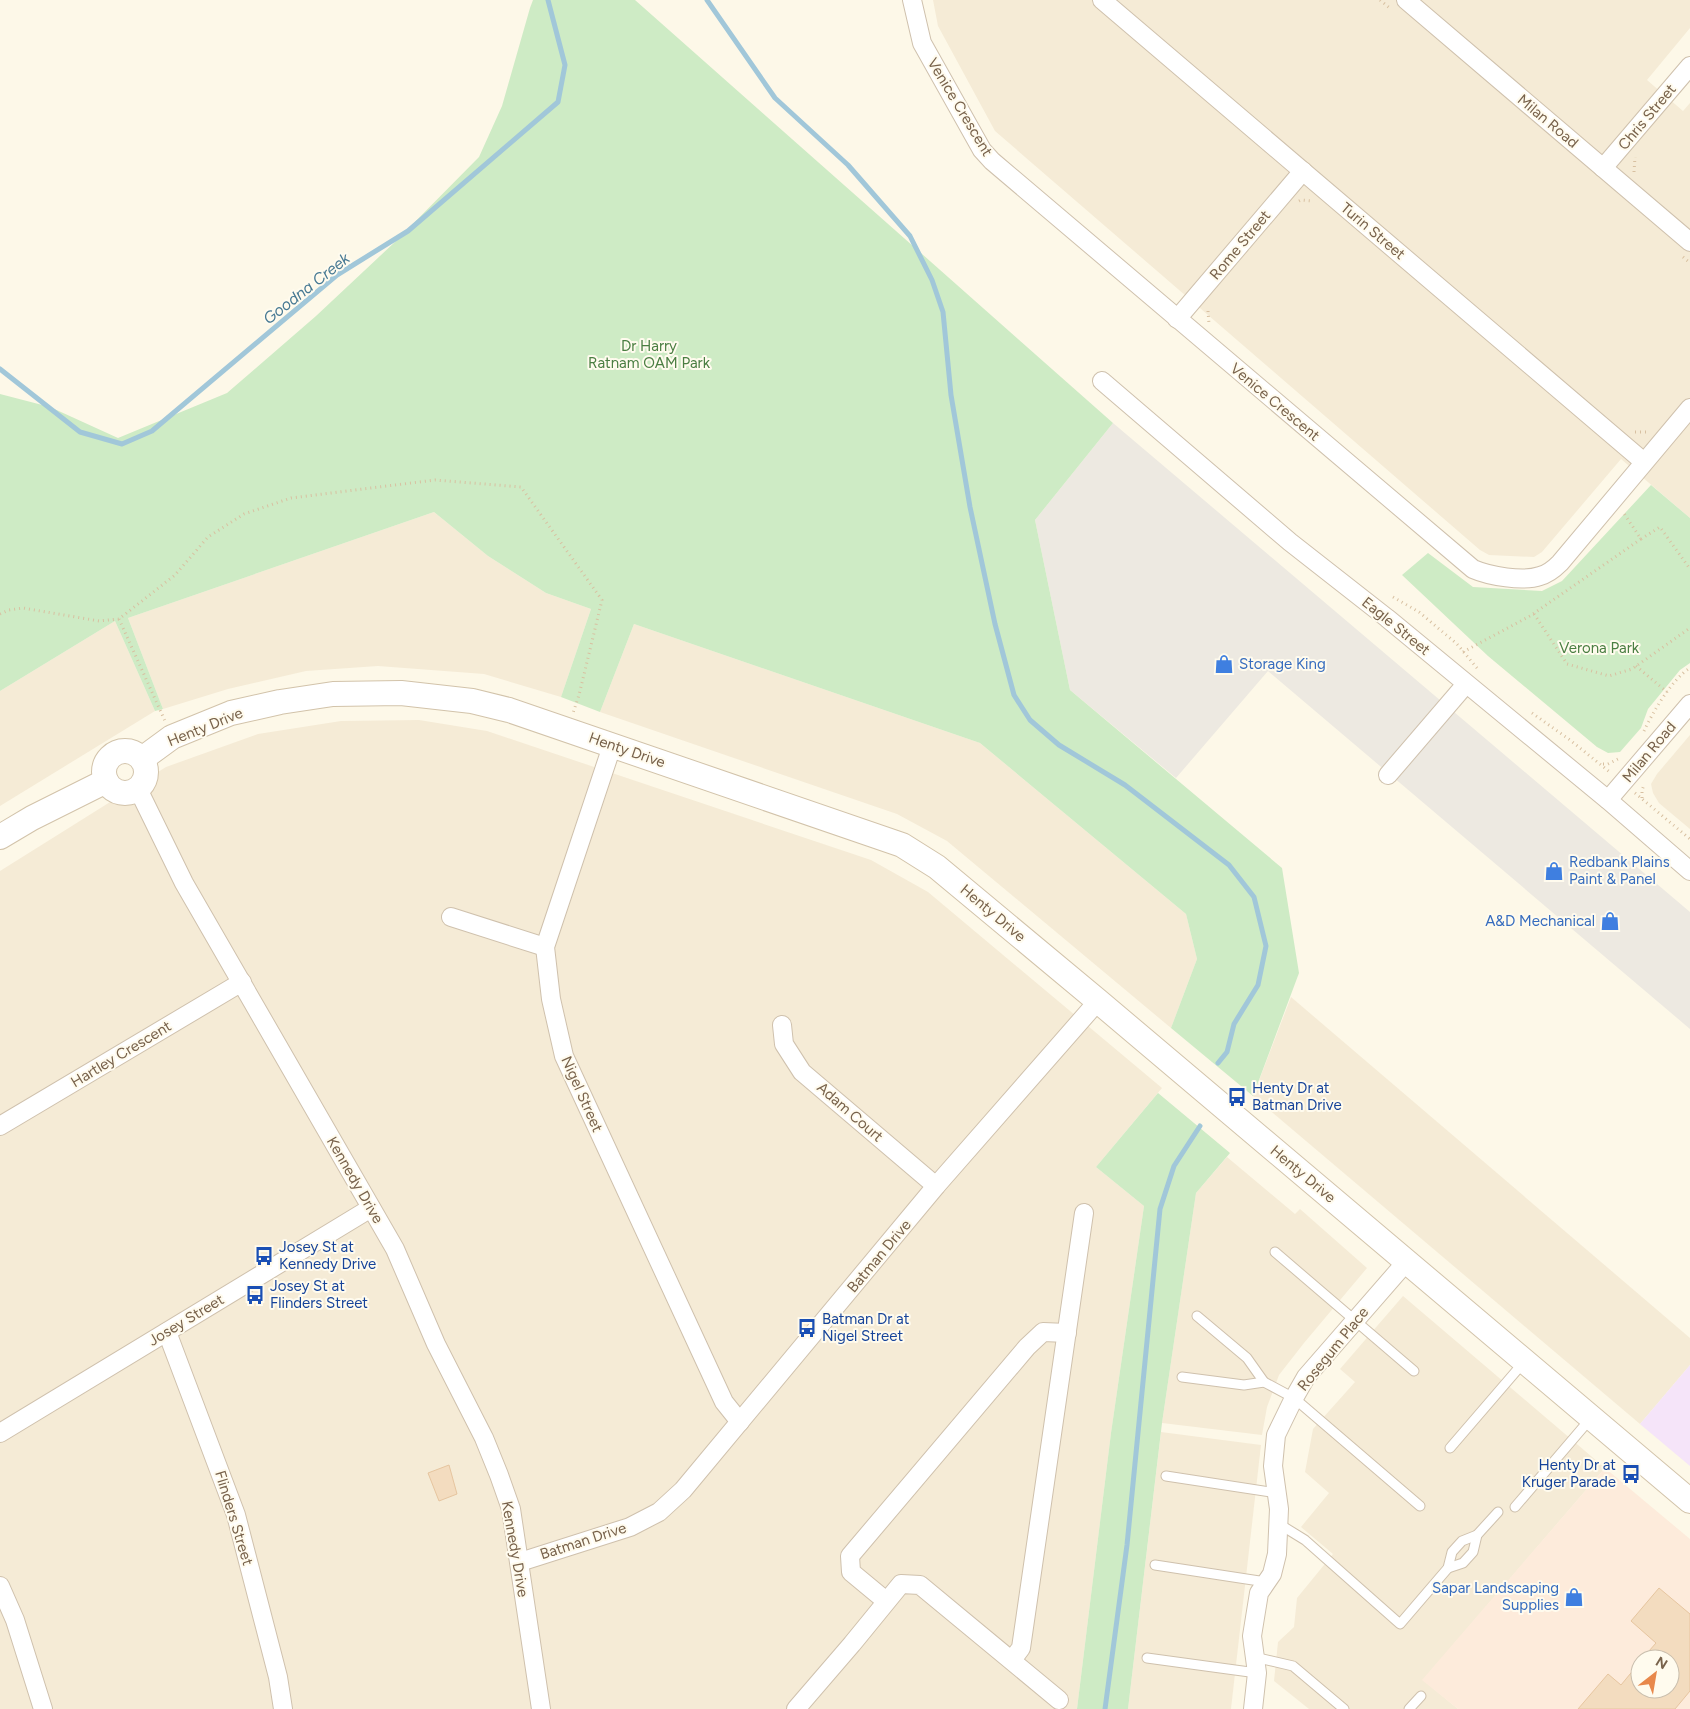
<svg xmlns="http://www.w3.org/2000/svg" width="1690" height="1709" viewBox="0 0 1690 1709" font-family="Figtree,sans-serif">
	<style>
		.residential { fill: #f5ebd6 }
		.commercial { fill: #fdebdb; fill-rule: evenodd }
		.industrial { fill: #ede9e1 }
		.education { fill: #f5e4f9 }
		.green { fill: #ceebc5 }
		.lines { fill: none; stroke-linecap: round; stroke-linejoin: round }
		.stream { stroke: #a1c7d9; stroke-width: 5 }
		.building { fill: #f3dcbf; stroke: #e6c59f }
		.lane-casing { stroke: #cfc1ad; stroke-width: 11 }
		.street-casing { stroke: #cfc1ad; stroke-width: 20 }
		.secondary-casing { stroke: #d2c3aa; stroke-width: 26 }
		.path { stroke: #d8c0a1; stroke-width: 3; stroke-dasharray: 1 4; stroke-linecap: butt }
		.lane { stroke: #fff; stroke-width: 9 }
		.street { stroke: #fff; stroke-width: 18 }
		.secondary { stroke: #fff; stroke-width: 24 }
		.labels { text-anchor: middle; stroke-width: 4; stroke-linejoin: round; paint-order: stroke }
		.street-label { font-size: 15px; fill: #78624b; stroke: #fffbee }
		.park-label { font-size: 15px; fill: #4a7e42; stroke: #fffbee }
		.shop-label { font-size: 15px; fill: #366cbe; stroke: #fffbee; text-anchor: start }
		.transit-label { font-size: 15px; fill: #164399; stroke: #fffbee; text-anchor: start }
		.water-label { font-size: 16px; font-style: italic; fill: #477993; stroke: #fffbee }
	</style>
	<rect width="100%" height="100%" fill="#fdf8e8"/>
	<g class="residential">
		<polygon points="933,0 1690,0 1690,28 1647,80 1683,111 1690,103 1690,518 1621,459 1542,552 1534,557 1489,555 1480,550 995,131 938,26"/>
		<polygon points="434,512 488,556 546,593 591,609 561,697 484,674 378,666 306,671 228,689 163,709 128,618"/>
		<polygon points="115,621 155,711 0,806 0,691"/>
		<polygon points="634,624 980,743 1186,914 1197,959 1171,1028 947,841 897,814 600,712"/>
		<polygon points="419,720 487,731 871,860 928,892 1162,1088 1096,1167 1144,1206 1111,1433 1077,1709 0,1709 0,871 166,767 258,734 341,721"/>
		<polygon points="1690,735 1690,829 1659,803 1653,793 1651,784 1657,774"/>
		<polygon points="1291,997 1690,1338 1690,1365 1640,1424 1253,1096"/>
		<polygon points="1227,1157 1295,1214 1300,1209 1367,1268 1304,1343 1279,1375 1267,1407 1262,1435 1162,1423 1196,1193"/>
		<polygon points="1403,1296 1605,1468 1423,1680 1458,1709 1309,1709 1274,1681 1278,1642 1294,1627 1297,1598 1333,1554 1301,1527 1329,1493 1305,1472 1313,1429 1355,1382 1340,1369"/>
		<polygon points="1161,1432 1261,1445 1231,1709 1128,1709"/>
	</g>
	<path class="commercial" d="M 1605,1468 L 1690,1539 L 1690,1709 L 1458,1709 L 1422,1680 ZM 1640,1659 L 1670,1659 L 1670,1689 L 1640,1689 Z"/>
	<polygon class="industrial" points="1113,423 1690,912 1690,1029 1268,671 1176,778 1070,690 1035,520"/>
	<polygon class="education" points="1690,1365 1690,1466 1640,1424"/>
	<g class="green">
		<polygon points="533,0 635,0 1113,423 1035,520 1070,690 1282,868 1299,973 1253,1096 1171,1028 1197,959 1186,914 980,743 634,624 600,712 561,697 591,609 546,593 488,556 434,512 128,618 163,709 155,711 115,621 0,691 0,394 50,407 118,438 227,393 316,316 396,241 479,157 502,106 530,8"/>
		<polygon points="1651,485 1690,518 1690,663 1680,670 1648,709 1641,728 1620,752 1608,753 1597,747 1488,656 1402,575 1428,553 1473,587 1542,591 1562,581"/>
		<polygon points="1158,1093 1230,1153 1196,1193 1162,1423 1128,1709 1077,1709 1111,1433 1144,1206 1096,1167"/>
	</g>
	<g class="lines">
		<g class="stream">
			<polyline points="707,0 775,98 848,165 910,236 932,280 943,312 951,395 970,507 995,624 1014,695 1030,720 1059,745 1125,785 1229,865 1254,897 1266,946 1258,985 1234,1024 1227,1052 1218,1063"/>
			<polyline points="0,369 80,432 122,444 152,431 337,275 408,231 558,102 565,65 548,0"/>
			<polyline points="1105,1709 1127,1545 1160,1209 1174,1166 1200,1126"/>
		</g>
	</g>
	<g class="building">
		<polygon points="449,1465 457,1494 439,1501 428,1473"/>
		<polygon points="1659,1588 1690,1614 1690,1691 1675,1709 1578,1709 1608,1674 1621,1685 1640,1662 1640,1689 1670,1689 1670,1659 1642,1659 1656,1643 1631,1621"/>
	</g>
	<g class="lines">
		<g class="lane-casing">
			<g id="lane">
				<polyline points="1275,1252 1414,1371"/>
				<polyline points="1197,1316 1247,1358 1264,1382 1294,1398 1420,1506"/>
				<polyline points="1182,1377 1244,1385 1264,1382"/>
				<polyline points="1450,1448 1524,1362"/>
				<polyline points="1166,1476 1277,1493"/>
				<polyline points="1515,1507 1591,1418"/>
				<polyline points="1279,1524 1305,1540 1400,1624 1448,1568 1452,1552 1462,1541 1477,1535"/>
				<polyline points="1155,1565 1266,1582"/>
				<polyline points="1448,1568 1463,1563 1473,1552 1477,1535 1498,1512"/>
				<polyline points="1254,1657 1293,1666 1344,1709"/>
				<polyline points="1147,1658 1257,1673"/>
				<polyline points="1409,1709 1421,1696"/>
			</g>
		</g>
		<g class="street-casing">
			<g id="street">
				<path d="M 912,0 L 922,43 L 982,150 L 992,161 L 1473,569 C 1489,576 1523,582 1540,576 C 1548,574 1554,569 1560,563 L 1690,408"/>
				<polyline points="1102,0 1644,462"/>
				<polyline points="1406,0 1690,242"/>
				<polyline points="1603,168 1690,66"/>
				<polyline points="1177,319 1303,171"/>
				<polyline points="1102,381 1290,542 1387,618 1608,800 1690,871"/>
				<polyline points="612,746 545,947 551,999 564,1056 724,1402 740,1422"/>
				<polyline points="1388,775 1466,684"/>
				<polyline points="138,789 184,883 395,1249 436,1344 484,1438 499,1475 511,1509 541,1709"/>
				<polyline points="1608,800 1690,704"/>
				<polyline points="451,917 545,947"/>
				<polyline points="782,1025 784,1044 802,1072 936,1186"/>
				<polyline points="0,1126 242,982"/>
				<polyline points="167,1332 236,1515 278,1677 283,1709"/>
				<polyline points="0,1433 371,1208"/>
				<polyline points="520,1562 630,1527 659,1512 683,1490 936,1186 1098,1001"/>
				<polyline points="0,1586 15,1620 43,1709"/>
				<polyline points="886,1601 851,1572 850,1556 1027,1347 1043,1332 1067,1333"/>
				<polyline points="1012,1660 1021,1648 1084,1213"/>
				<polyline points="796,1709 852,1644 901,1584 920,1585 1059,1700"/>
				<polyline points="1253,1709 1257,1673 1252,1636 1259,1593 1272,1574 1277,1554 1279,1509 1273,1466 1276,1435 1294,1398 1306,1377 1407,1261"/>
			</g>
		</g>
		<g class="secondary-casing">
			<g id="secondary">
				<circle cx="125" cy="772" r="21"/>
				<polyline points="142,759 172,737 231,713 280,702 333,694 401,693 472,701 509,710 902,845 937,867 1098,1001 1690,1501"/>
				<polyline points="0,837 32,818 106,781"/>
			</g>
		</g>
		<g class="path">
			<polyline points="1380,0 1391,9"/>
			<polyline points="1634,172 1635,157"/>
			<polyline points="1299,201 1301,200 1312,201"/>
			<polyline points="1683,257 1690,263"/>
			<polyline points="1208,311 1209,324"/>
			<polyline points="1635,432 1648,432"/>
			<polyline points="1641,539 1660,527 1690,569"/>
			<polyline points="1393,597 1419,612 1457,644 1477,668"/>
			<polyline points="0,614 9,610 23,608 99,621 119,619 175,575 208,537 244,514 291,498 435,480 521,487 602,600 579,695 573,713"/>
			<polyline points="1534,614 1567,664 1609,676 1632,669 1690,628"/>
			<polyline points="119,619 165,721"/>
			<polyline points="1463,652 1530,616 1641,539 1623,512"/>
			<polyline points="1636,666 1667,692"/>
			<polyline points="1532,713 1570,740 1611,773"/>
			<path d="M 1644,731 C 1653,712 1672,679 1690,668"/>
			<polyline points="1603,764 1608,764 1620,758"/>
			<polyline points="1635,793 1690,839"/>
			<polyline points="1642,798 1642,790 1644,785"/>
		</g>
		<use href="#lane" class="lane"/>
		<use href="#street" class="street"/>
		<use href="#secondary" class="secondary"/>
	</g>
	<defs>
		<g id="shop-bare" transform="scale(1.5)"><path d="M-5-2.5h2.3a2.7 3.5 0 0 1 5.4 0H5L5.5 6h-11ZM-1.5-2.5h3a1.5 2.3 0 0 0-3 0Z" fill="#3f7fe0" stroke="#fffbee" stroke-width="2.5" paint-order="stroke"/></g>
		<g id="bus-bare" transform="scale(1.5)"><path d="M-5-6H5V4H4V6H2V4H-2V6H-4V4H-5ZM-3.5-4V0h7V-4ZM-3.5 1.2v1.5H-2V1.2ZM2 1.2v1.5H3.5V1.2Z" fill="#1a4fb4" stroke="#fffbee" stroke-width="2.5" paint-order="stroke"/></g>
	</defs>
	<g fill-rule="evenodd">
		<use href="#shop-bare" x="1224" y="664"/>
		<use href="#shop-bare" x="1554" y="871"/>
		<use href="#shop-bare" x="1610" y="921"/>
		<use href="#bus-bare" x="1237" y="1097"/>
		<use href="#bus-bare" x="264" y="1256"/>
		<use href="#bus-bare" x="255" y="1295"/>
		<use href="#bus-bare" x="807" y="1328"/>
		<use href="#bus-bare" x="1631" y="1474"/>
		<use href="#shop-bare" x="1574" y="1597"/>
	</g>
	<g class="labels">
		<g class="street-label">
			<text transform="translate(960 107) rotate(59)" y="5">Venice Crescent</text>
			<text transform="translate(1647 117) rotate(-50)" y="5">Chris Street</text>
			<text transform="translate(1548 121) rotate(40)" y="5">Milan Road</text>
			<text transform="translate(1373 231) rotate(40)" y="5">Turin Street</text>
			<text transform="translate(1240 245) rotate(-50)" y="5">Rome Street</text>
			<text transform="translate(1275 402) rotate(40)" y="5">Venice Crescent</text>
			<text transform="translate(1396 626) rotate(39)" y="5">Eagle Street</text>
			<text transform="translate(205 727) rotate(-22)" y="5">Henty Drive</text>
			<text transform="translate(627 750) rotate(19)" y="5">Henty Drive</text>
			<text transform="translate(1649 752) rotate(-50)" y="5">Milan Road</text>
			<text transform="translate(993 913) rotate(40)" y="5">Henty Drive</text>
			<text transform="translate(121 1054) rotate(-31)" y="5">Hartley Crescent</text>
			<text transform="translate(582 1094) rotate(66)" y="5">Nigel Street</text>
			<text transform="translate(850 1112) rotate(41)" y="5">Adam Court</text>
			<text transform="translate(1303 1174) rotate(40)" y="5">Henty Drive</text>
			<text transform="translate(355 1180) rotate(60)" y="5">Kennedy Drive</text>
			<text transform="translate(879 1256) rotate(-50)" y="5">Batman Drive</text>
			<text transform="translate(186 1320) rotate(-31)" y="5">Josey Street</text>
			<text transform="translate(1333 1349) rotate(-51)" y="5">Rosegum Place</text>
			<text transform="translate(234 1518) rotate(73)" y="5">Flinders Street</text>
			<text transform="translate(583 1541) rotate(-18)" y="5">Batman Drive</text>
			<text transform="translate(515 1549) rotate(80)" y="5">Kennedy Drive</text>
		</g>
		<g class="park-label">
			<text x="649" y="351">Dr Harry<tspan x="649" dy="17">Ratnam OAM Park</tspan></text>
			<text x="1599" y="653">Verona Park</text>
		</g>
		<g class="shop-label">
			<text x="1239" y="669">Storage King</text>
			<text x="1569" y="867">Redbank Plains<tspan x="1569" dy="17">Paint &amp; Panel</tspan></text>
			<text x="1595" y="926" text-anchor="end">A&amp;D Mechanical</text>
			<text x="1559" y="1593" text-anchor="end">Sapar Landscaping<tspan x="1559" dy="17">Supplies</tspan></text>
		</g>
		<g class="transit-label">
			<text x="1252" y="1093">Henty Dr at<tspan x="1252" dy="17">Batman Drive</tspan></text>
			<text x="279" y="1252">Josey St at<tspan x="279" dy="17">Kennedy Drive</tspan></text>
			<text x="270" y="1291">Josey St at<tspan x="270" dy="17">Flinders Street</tspan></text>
			<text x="822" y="1324">Batman Dr at<tspan x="822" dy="17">Nigel Street</tspan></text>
			<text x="1616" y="1470" text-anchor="end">Henty Dr at<tspan x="1616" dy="17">Kruger Parade</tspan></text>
		</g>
		<g class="water-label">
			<text transform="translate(306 288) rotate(-38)" y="6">Goodna Creek</text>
		</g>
	</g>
	<g transform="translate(1655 1674) rotate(31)"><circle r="24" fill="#fffbee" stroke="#c9bead"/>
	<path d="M0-4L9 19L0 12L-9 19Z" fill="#e8884b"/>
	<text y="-8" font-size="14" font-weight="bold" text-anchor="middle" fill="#78624b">N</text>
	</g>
</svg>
